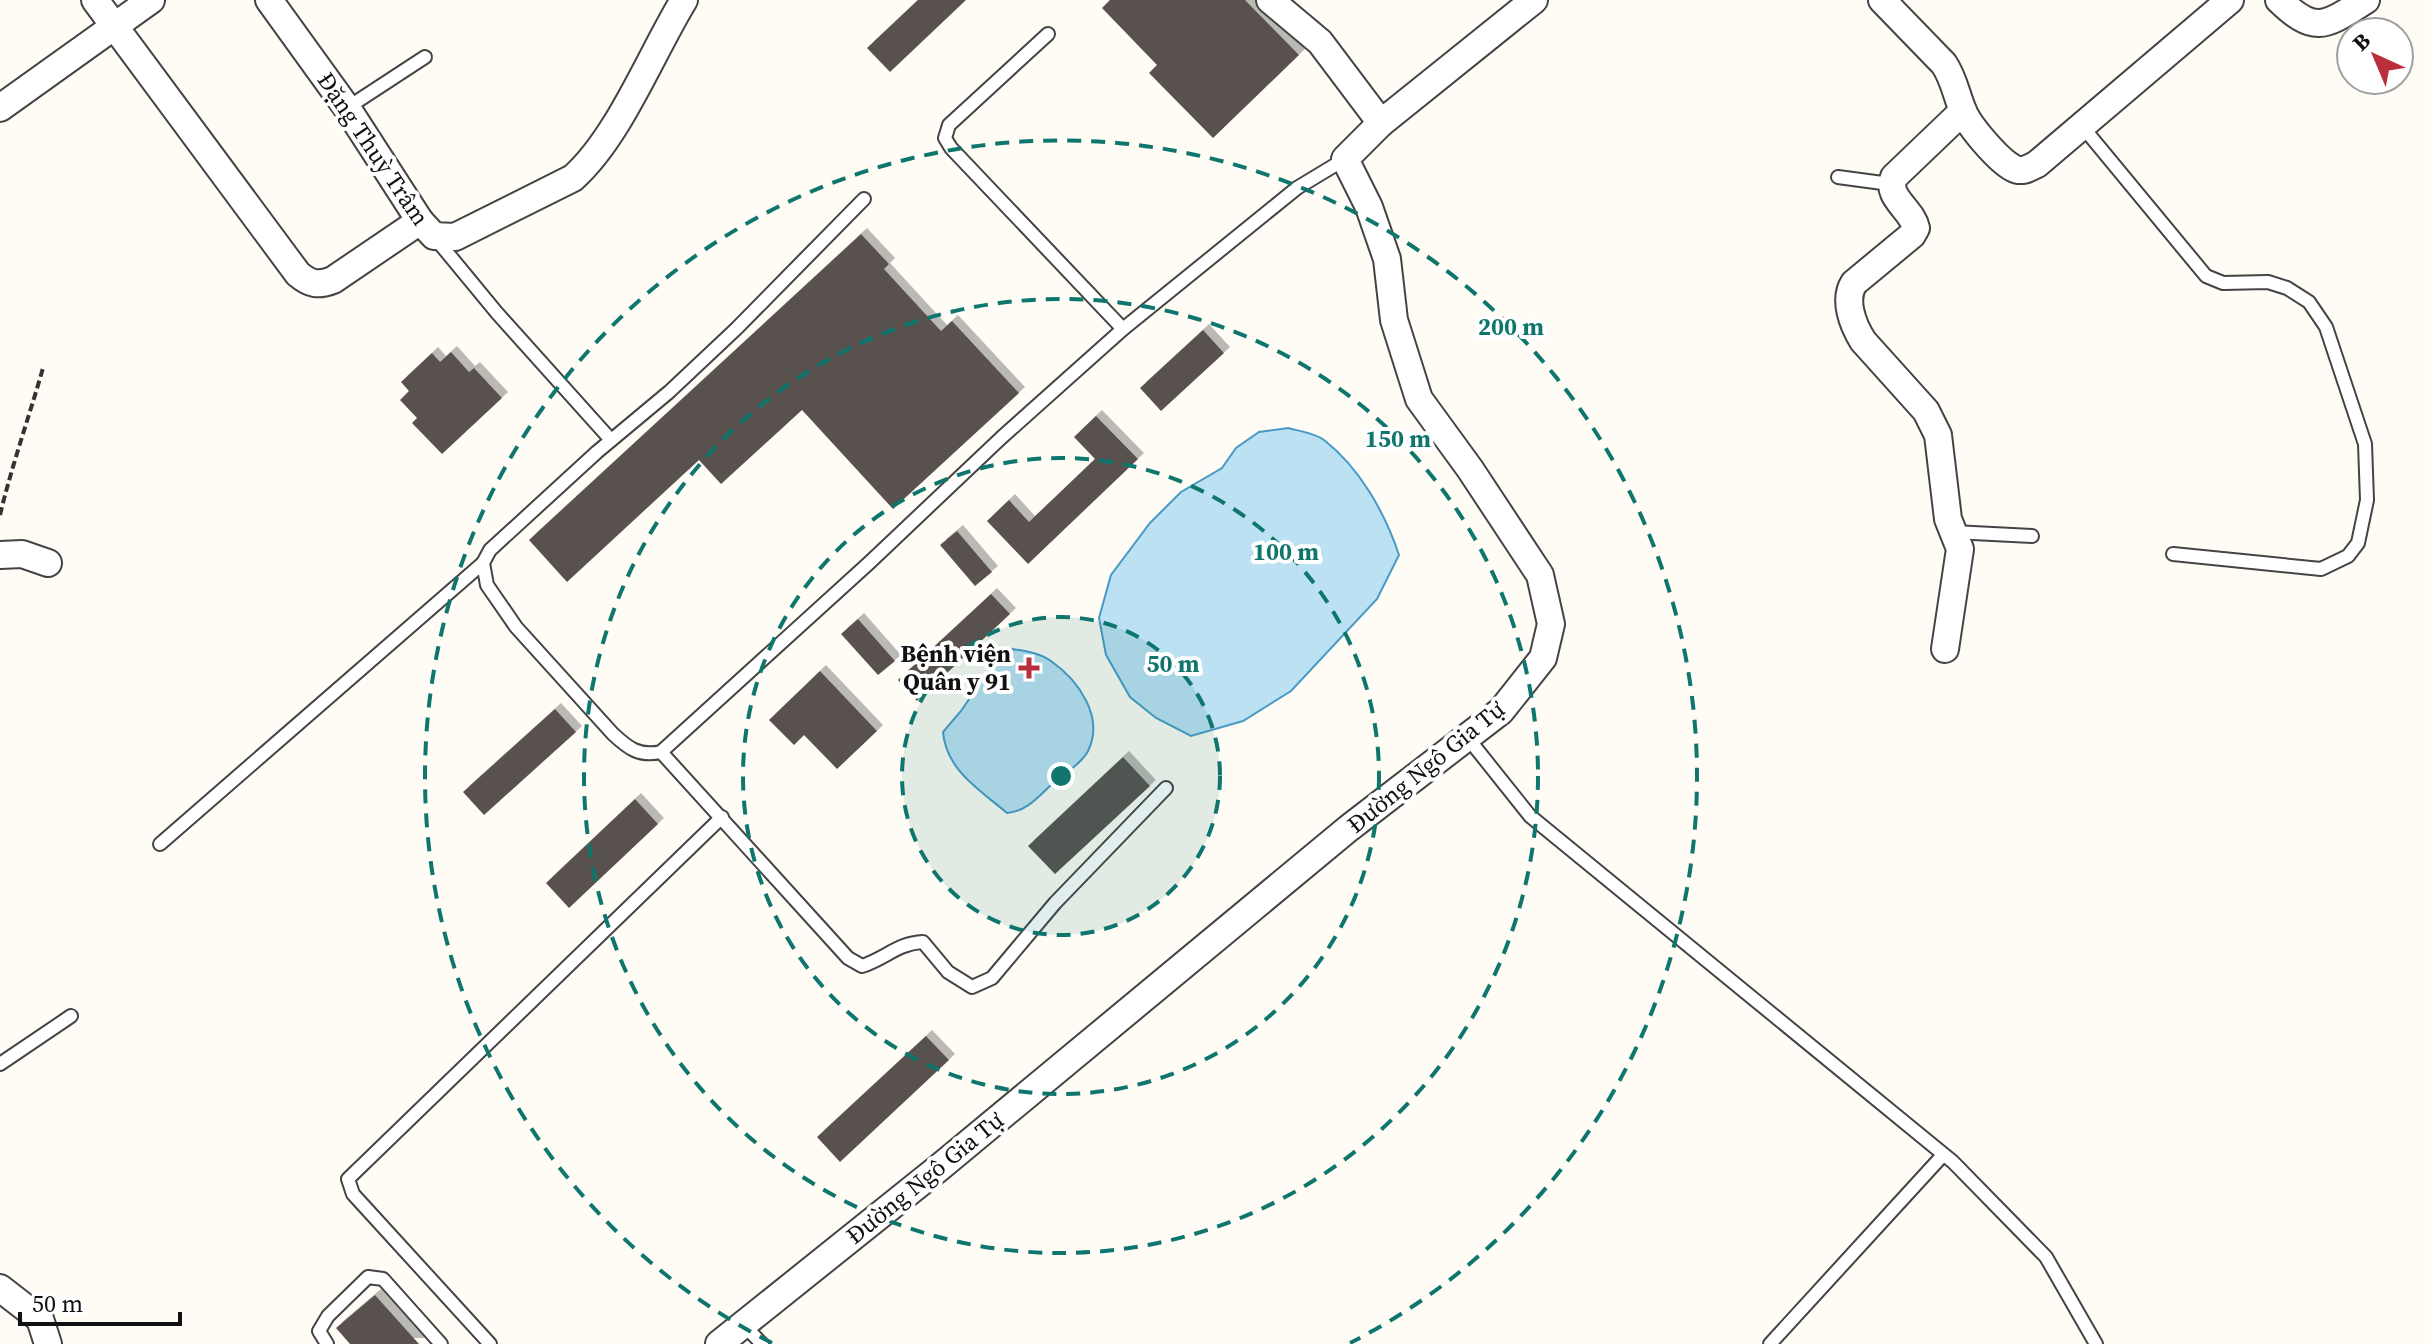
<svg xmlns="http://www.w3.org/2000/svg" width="2431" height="1344" viewBox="0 0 2431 1344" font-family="'Source Serif 4',serif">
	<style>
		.water { fill: #bce1f3; stroke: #4899c6; stroke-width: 2 }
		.building { fill: #59514d; filter: url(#shadow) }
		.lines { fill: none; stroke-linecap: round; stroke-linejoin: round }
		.service-casing { stroke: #444; stroke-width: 16 }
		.minor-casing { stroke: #444; stroke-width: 30 }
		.path { stroke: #333; stroke-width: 4; stroke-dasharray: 8 4; stroke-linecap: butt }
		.service { stroke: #fff; stroke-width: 12 }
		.minor { stroke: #fff; stroke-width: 26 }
		.ring { fill: none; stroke: #0f766e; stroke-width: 4; stroke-dasharray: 14 10 }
		.poi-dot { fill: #b9303c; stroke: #fff; stroke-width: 3 }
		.labels { text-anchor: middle; stroke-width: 8; stroke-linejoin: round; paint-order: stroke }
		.street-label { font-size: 24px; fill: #111; stroke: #fff }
		.poi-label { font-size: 24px; font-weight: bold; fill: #111; stroke: #fff; text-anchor: end }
		.centre { fill: #0f766e; stroke: #fff; stroke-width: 4 }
		.ring-label { font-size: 24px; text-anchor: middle; font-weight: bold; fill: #0f766e; stroke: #fff; stroke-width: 8; stroke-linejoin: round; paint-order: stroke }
	</style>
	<defs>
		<filter id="shadow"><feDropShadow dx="6" dy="-6" stdDeviation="0" flood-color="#0004"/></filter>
	</defs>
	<rect width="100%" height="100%" fill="#fefcf5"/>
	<g class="water">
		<path d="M 1288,428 C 1299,431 1315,433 1324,440 C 1360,468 1385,513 1399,555 L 1377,599 L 1291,691 L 1243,721 L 1191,736 L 1156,718 L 1130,697 L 1106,655 L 1099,618 L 1111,575 L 1150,523 L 1181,492 L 1222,468 L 1236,448 L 1259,432 Z"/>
		<path d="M 1004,648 C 1020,650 1038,652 1051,661 C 1078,680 1105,717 1088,751 C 1082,763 1063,775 1052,784 C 1037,798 1027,811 1007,813 C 980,790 946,770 943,732 L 961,711 Z"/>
	</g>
	<g class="building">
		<polygon points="918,0 966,0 890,72 867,48"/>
		<polygon points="1110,0 1245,0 1299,55 1213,138 1149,73 1157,65 1102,8"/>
		<polygon points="861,234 889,264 884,269 941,331 952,321 1019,393 893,509 802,410 721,484 699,460 567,582 529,540"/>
		<polygon points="1203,330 1224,353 1161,411 1140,388"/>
		<polygon points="451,352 469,372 474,368 502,398 442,454 412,423 417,418 400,400 409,391 401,382 432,353 440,362"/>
		<polygon points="1096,416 1138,459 1028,564 987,521 1009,500 1029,522 1095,459 1074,437"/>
		<polygon points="957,531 992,572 975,586 940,545"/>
		<polygon points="991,594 1010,614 917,701 898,680"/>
		<polygon points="858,619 895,661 878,675 841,634"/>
		<polygon points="820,671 877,731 837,769 804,735 794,745 769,720"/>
		<polygon points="555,709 576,732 484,815 463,792"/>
		<polygon points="1123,757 1150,786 1055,874 1028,846"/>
		<polygon points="635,799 658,824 569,908 546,883"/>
		<polygon points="926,1036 949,1060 840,1162 817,1137"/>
		<polygon points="375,1295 419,1344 350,1344 336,1328"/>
	</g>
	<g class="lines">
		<g class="service-casing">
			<g id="service">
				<polyline points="1048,34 949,125 945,138 951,148 1123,329"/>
				<polyline points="347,108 425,57"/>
				<polyline points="2082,126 2206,276 2223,283 2268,282 2287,288 2309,302 2326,327 2365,444 2367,500 2358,543 2348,556 2321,569 2173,554"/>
				<polyline points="1838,177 1890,184"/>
				<path d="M 864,199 L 736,329 L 669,392 L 597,452 L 490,550 L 483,563 L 487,585 L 516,627 L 613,734 C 628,748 639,757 661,752 L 869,563 L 1001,438 L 1123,329 L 1297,188 L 1345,159"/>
				<polyline points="436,239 497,313 611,440"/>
				<polyline points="1953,532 2032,536"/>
				<polyline points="1467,737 1530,816 1953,1162 2046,1257 2096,1344"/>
				<path d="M 661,752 L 848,958 L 862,966 C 886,958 898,943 923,942 L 948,972 L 972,987 L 992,978 L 1055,903 L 1166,788"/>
				<polyline points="160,844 483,563"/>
				<polyline points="0,1064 71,1016"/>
				<polyline points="743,1324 762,1344"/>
				<polyline points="327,1344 319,1331 328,1316 368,1277 383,1279 441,1344"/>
				<polyline points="490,1344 353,1194 348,1179 722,817"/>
				<polyline points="1770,1344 1943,1155"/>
			</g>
		</g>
		<g class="minor-casing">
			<g id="minor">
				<path d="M 95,0 L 298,274 C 310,284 318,286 333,280 L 420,221"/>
				<path d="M 269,0 L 347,108 L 420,221 L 434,236 L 455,237 L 573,178 C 619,137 651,54 684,0"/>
				<polyline points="1270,0 1320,42 1381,123"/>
				<path d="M 1882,0 L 1944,64 C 1954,79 1956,94 1963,111 C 1969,126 1998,160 2013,168 C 2022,173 2029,168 2037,164 L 2230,0"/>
				<path d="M 2279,0 C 2316,36 2326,25 2366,0"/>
				<polyline points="0,108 151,0"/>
				<polyline points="0,555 22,554 48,563"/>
				<path d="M 1945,649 L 1960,549 L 1948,519 L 1938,435 L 1926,411 L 1863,341 C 1853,325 1843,300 1854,283 L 1912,235 L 1916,228 C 1912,209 1885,197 1894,177 L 1963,111"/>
				<polyline points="0,1288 40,1319 48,1344"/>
				<polyline points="719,1344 940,1167 1349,828 1501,711 1543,658 1551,624 1540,575 1470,469 1419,399 1394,320 1387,259 1369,207 1345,159 1381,123 1534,0"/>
			</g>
		</g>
		<path class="path" d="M 0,515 C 12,465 29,417 43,368"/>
		<use href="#service" class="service"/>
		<use href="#minor" class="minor"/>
	</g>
	<circle cx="1061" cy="776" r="159" fill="#0f766e" fill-opacity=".12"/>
	<g class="ring">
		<circle cx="1061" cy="776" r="159"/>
		<circle cx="1061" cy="776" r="318"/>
		<circle cx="1061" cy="776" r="477"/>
		<path d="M772 1343A636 636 0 1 1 1350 1343"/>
	</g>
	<path class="poi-dot" d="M1025 656h8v8h8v8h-8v8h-8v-8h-8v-8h8z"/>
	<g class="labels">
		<g class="street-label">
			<text transform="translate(373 149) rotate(56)" y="8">Đặng Thuỳ Trâm</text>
			<text transform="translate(1426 767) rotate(-39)" y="8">Đường Ngô Gia Tự</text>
			<text transform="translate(925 1178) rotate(-39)" y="8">Đường Ngô Gia Tự</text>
		</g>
		<g class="poi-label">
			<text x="1011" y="662">Bệnh viện<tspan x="1011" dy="28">Quân y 91</tspan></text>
		</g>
	</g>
	<circle cx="1061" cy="776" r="12" class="centre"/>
	<g class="ring-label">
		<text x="1511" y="335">200 m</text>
		<text x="1398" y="447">150 m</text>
		<text x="1286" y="560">100 m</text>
		<text x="1173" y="672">50 m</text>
	</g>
	<g transform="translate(2375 56) rotate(316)"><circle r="38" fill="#ffffff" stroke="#a0a0a0" stroke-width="2"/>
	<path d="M0-6L14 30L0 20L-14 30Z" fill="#b9303c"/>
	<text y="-12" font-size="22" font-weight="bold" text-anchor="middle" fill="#111111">B</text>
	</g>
	<path d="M20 1312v12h160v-12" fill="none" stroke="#111111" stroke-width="4"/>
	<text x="32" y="1312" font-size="24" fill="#111111" stroke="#ffffff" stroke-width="6" paint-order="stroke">50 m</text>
</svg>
